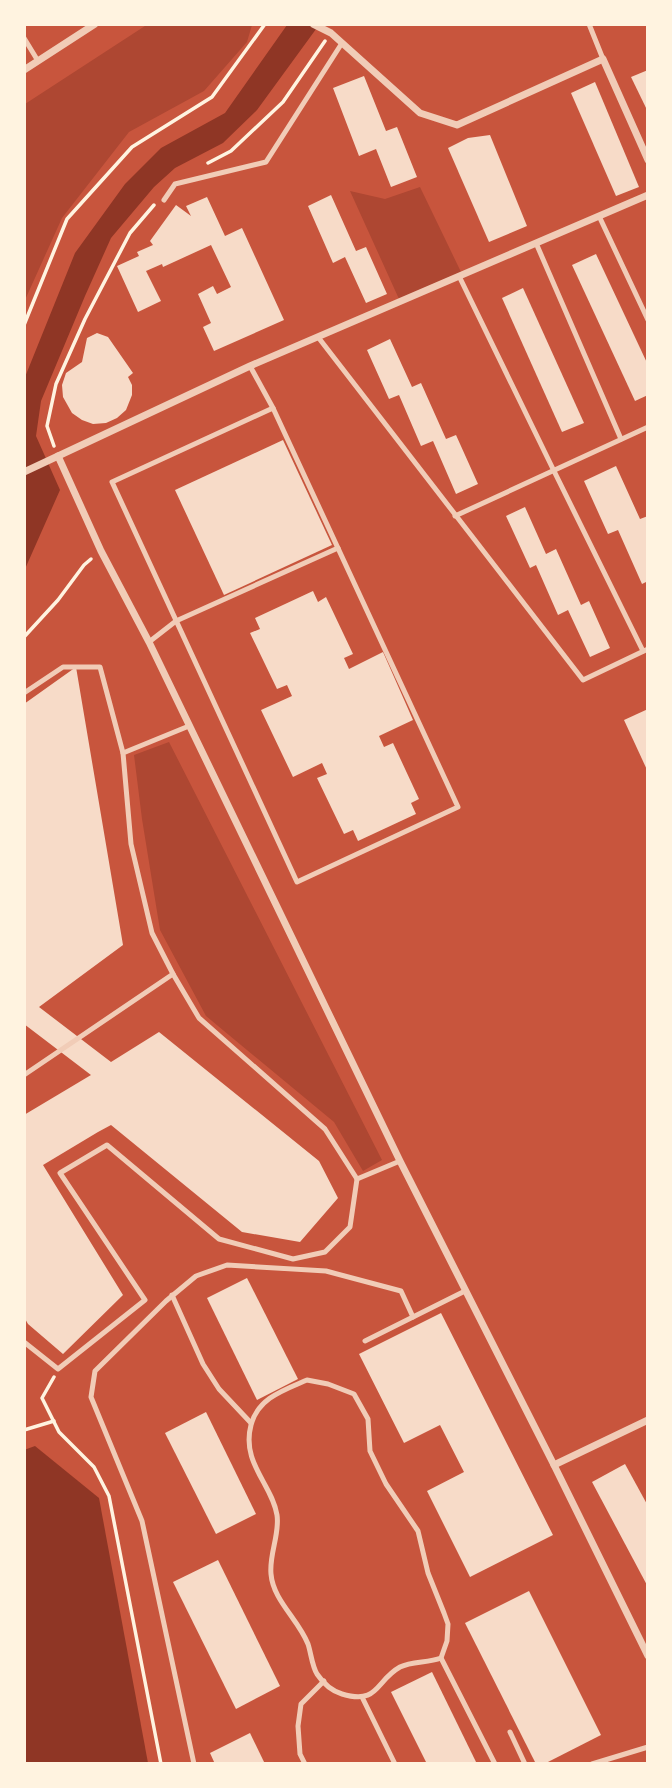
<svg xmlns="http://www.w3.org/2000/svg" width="672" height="1788" viewBox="0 0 672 1788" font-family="'Roboto Condensed',sans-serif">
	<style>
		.green { fill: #ae4732 }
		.water { fill: #8f3625 }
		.building { fill: #f7dbc8 }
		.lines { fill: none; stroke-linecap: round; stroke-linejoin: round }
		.path { stroke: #fff3e0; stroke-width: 3.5 }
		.service { stroke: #f1ccb7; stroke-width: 5 }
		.minor { stroke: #f1ccb7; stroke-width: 7 }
	</style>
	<rect width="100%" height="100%" fill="#c8553d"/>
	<g class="green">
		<polygon points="148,24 252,25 247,42 204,91 129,132 62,218 25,300 25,104"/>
		<polygon points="420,187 461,272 399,299 350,191 385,199"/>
		<polygon points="169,742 382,1160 363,1171 334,1122 206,1016 160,930 142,819 134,755"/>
	</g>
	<g class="water">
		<polygon points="287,25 319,25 257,110 223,143 175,168 154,187 111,238 85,296 41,401 36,436 60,490 25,569 25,377 75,253 125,184 161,148 225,113"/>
		<polygon points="35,1446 99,1498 148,1763 25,1763 24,1450"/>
	</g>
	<g class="building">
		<polygon points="648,70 648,112 631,77"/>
		<polygon points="364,76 386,131 397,127 417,177 391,187 376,149 359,156 333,88"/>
		<polygon points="595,82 639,187 616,196 571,93"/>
		<polygon points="490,135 527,226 489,242 448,148 468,138"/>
		<polygon points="331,195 356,251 366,247 387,294 366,303 345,257 333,263 308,206"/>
		<polygon points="207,197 225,236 242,228 284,320 214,351 203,327 211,323 198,294 213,286 217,294 231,287 211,245 163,267 162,264 146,271 161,301 138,312 117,266 139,256 137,252 153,245 150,241 176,205 191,216 186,206"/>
		<polygon points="596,254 648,365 648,395 635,401 572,265"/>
		<polygon points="523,288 584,423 562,432 502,298"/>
		<polygon points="97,333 108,337 133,373 128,377 132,385 132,395 126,410 117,418 106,423 93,424 82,420 72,413 63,397 62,385 66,373 82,362 87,338"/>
		<polygon points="390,339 412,387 421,383 446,439 456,435 478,484 456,494 433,441 421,446 399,395 389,399 367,350"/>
		<polygon points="283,440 332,545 224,595 175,490"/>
		<polygon points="616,466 640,519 648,516 648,581 642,584 618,530 608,534 584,481"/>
		<polygon points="525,507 546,554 556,549 581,605 589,601 610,648 590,657 568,610 558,615 536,565 530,568 506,516"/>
		<polygon points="313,591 318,602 326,597 353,654 344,658 349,669 383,652 413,720 379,736 384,747 393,743 419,799 411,803 416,814 358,841 353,830 344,834 317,778 327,774 322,763 293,777 261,710 292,696 287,685 277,689 250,633 260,629 255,618"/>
		<polygon points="76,667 123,945 39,1007 111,1062 159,1032 319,1161 338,1198 300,1242 242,1232 111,1125 98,1132 43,1165 123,1295 63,1354 28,1324 24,1317 24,1115 91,1075 24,1024 24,704"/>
		<polygon points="648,709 648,772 624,720"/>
		<polygon points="247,1278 298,1379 257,1400 207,1298"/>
		<polygon points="441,1313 553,1535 470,1577 427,1491 464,1472 440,1425 404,1443 359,1354"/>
		<polygon points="206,1412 256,1514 216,1534 165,1433"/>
		<polygon points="625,1464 648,1506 648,1587 592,1482"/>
		<polygon points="218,1560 280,1686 236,1709 173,1582"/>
		<polygon points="529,1591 601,1735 544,1764 536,1764 465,1623"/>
		<polygon points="432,1672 477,1764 427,1764 391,1692"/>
		<polygon points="250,1733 265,1764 215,1764 210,1753"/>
	</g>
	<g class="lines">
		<g class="path">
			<polyline points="208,163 231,151 283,102 325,41"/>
			<polyline points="24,325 67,219 132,147 212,97 265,24"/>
			<polyline points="54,446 47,426 56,384 85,319 130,233 154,205"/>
			<polyline points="24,637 58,600 84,565 91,559"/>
			<polyline points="54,1377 42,1398 59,1432 94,1467 109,1496 161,1764"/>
			<polyline points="24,1430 54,1421"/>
		</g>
		<g class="service">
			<polyline points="589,24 603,59"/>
			<polyline points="24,38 38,61"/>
			<polyline points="164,200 175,184 266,162 342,43"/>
			<polyline points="599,216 648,320"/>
			<polyline points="536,243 621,439"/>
			<polyline points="459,276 553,469 643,651"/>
			<polyline points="318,337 583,680 648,649"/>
			<polyline points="250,366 273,408"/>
			<polygon points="273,408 458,807 297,882 112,482"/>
			<polyline points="455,516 648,427"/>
			<polyline points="149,642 176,621 338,548"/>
			<polyline points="24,693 63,667 100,667 123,753"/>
			<polyline points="189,726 123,753 131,844 152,933 173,974 199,1018 325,1129 357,1179 400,1161"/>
			<polyline points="24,1075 173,974"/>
			<polyline points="172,1295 203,1364 219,1389 251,1423"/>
			<polyline points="365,1341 465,1291"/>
			<polyline points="24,1342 58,1369 145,1300 60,1173 107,1145 219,1239 293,1259 325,1252 350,1227 357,1179"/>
			<path d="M 307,1380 L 328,1384 L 354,1394 L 368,1419 L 370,1451 L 386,1484 L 418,1531 L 428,1573 L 444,1613 L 448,1624 L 447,1641 L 441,1658 C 428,1663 412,1661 400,1667 C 375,1681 379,1705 342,1694 C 332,1691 323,1683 317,1674 C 312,1666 311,1653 308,1644 C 298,1619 273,1600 271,1574 C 269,1554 280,1534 277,1515 C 272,1484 241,1463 251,1425 C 258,1398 284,1390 307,1380 Z"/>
			<polyline points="441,1658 495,1764"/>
			<polyline points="362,1697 395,1764"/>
			<polyline points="510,1732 525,1764"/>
			<polyline points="194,1764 142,1521 91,1397 95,1371 166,1301 196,1276 227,1265 326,1271 401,1291 413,1317"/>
			<polyline points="305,1764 300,1754 298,1726 301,1704 324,1681"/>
			<polyline points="592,1764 648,1747"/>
		</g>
		<g class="minor">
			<polyline points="313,24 331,33 420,113 457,125 603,59 648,160"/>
			<polyline points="24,70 95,24"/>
			<polyline points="58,456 101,551 149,642 400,1161 554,1465 648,1656"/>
			<polyline points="24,472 250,366 648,195"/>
			<polyline points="554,1465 648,1420"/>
		</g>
	</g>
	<rect width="672" height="1788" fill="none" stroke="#fff3e0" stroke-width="52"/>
</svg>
